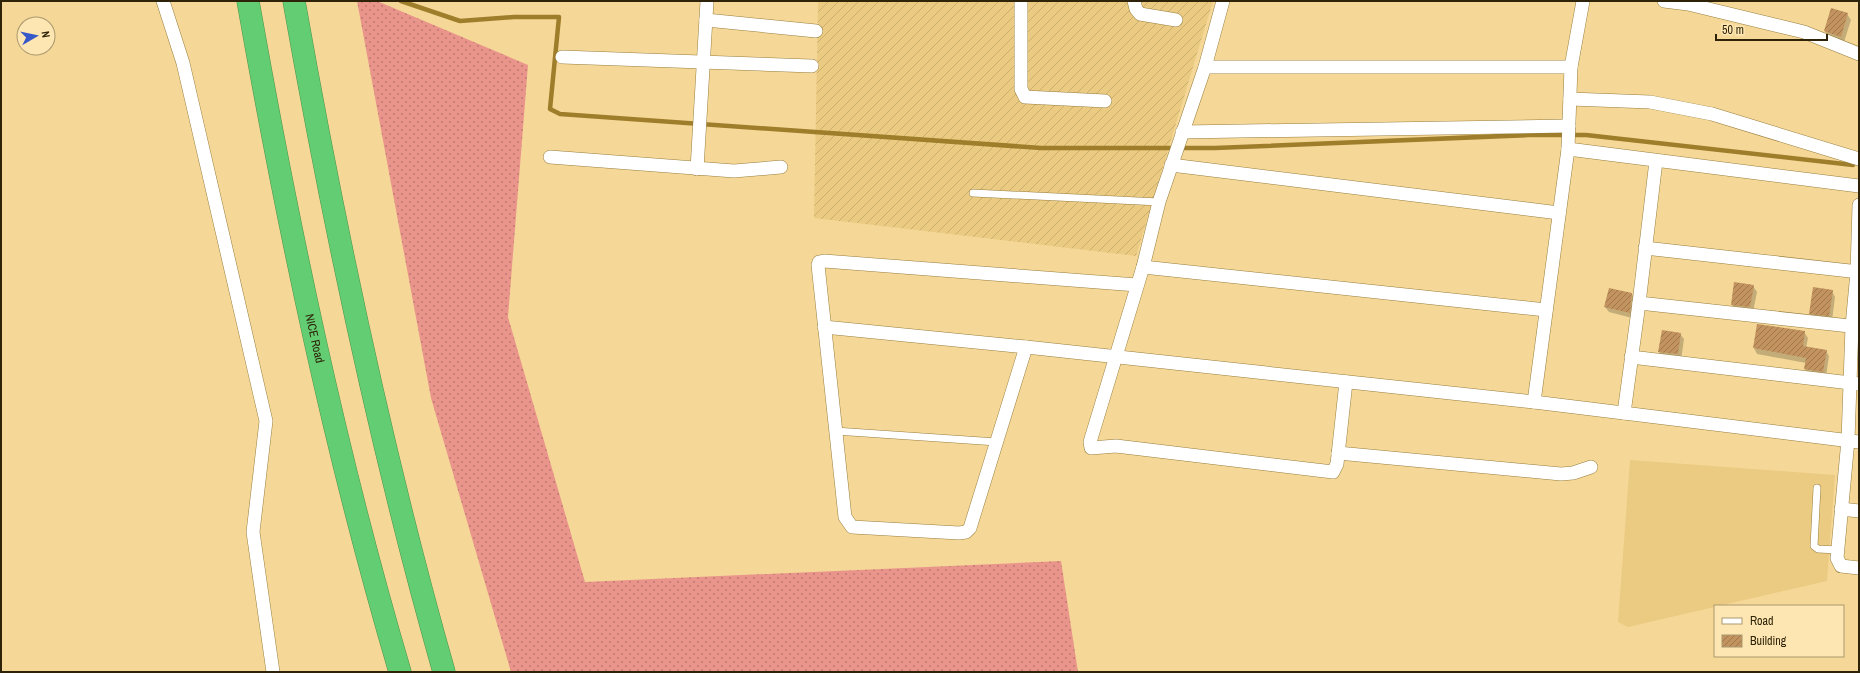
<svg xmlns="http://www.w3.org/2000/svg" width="1860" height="673" viewBox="0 0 1860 673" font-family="'Archivo Narrow',sans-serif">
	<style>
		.built { fill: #ebcb82 }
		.industrial { fill: url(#industrial-furrows) }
		.grass { fill: url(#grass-dots) }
		.shadow { fill: #0003 }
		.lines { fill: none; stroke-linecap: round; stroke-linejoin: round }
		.stream { stroke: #9e7e2a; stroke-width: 4.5 }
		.building { fill: url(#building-hatch) }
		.lane-casing { stroke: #987e3e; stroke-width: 8 }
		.street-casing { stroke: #987e3e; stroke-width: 14 }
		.highway-casing { stroke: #50924d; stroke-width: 23 }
		.lane { stroke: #fff; stroke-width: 7 }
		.street { stroke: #fff; stroke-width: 13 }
		.highway { stroke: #62cd72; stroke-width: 22 }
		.labels { text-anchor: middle; stroke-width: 3; stroke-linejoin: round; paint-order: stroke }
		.street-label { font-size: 12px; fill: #2e2308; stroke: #fde6b2 }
	</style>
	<defs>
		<pattern id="industrial-furrows" width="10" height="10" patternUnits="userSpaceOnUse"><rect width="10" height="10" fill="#ebcb82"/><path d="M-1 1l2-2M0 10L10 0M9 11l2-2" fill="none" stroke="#caae6f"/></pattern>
		<pattern id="grass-dots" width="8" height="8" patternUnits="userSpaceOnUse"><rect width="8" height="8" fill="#ea958b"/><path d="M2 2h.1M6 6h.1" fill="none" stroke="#be7970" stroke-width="1.8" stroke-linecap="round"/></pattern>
		<pattern id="building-hatch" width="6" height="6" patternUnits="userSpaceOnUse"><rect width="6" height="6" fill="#c2925f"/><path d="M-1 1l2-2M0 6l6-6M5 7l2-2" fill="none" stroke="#9e774c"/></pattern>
	</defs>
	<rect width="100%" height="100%" fill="#f5d897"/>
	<polygon class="built" points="1630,460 1835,475 1827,581 1628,627 1618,622"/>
	<polygon class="industrial" points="818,1 1213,1 1136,256 814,218"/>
	<polygon class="grass" points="357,1 377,1 528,65 508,317 585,582 1061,561 1078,672 511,672 431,398"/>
	<g class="shadow">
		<polygon points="1847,14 1851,20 1844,42 1828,37 1825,31"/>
		<polygon points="1753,286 1757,292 1753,312 1735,310 1732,305"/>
		<polygon points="1832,291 1835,297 1832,321 1814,319 1810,313"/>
		<polygon points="1632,294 1635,300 1632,318 1609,312 1605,307"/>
		<polygon points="1758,325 1804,332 1808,338 1806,348 1826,351 1829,356 1826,377 1808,375 1805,369 1806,363 1757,354 1754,348"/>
		<polygon points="1680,334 1684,339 1681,360 1663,358 1659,352"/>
	</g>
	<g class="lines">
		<polyline class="stream" points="401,1 460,21 514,17 559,17 550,109 560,114 1041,148 1215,148 1529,135 1586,135 1853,165"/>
	</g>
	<g class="building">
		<polygon points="1831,8 1848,13 1841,37 1824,31"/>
		<polygon points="1734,282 1754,285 1750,307 1731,305"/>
		<polygon points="1813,287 1833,290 1829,316 1809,314"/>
		<polygon points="1609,288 1632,293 1630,313 1604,307"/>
		<polygon points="1757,324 1805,331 1803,346 1827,350 1823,372 1804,369 1806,358 1753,348"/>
		<polygon points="1662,330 1681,333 1678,354 1658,352"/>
	</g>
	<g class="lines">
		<g class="lane-casing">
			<g id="lane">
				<polyline points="973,193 1159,202"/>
				<polyline points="835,431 997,442"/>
				<polyline points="1817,488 1814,546 1818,549 1838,550"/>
			</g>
		</g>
		<g class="street-casing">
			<g id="street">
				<polyline points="163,1 183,63 266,421 253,532 273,672"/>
				<polyline points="1021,1 1021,89 1025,97 1105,101"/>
				<polyline points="1134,1 1136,9 1140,14 1176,20"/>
				<polyline points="1223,1 1205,67 1159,202 1143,267 1090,442 1091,448 1116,446 1333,472 1337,464 1346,382"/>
				<polyline points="1664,1 1688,4 1804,32 1859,54"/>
				<polyline points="706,20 816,31"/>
				<polyline points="562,57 812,66"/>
				<polyline points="1205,67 1571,67"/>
				<polyline points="1570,99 1650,102 1712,114 1859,159"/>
				<polyline points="1182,132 1569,126"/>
				<polyline points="1568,149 1859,186"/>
				<polyline points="550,157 734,171 781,167"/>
				<polyline points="1171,165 1559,213"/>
				<polyline points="697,169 707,1"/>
				<polyline points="1859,205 1857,272 1852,326 1848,440 1837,558 1841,566 1859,568"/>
				<polyline points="1645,248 1859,272"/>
				<polyline points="1143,267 1546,310"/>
				<polyline points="1639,303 1859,327"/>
				<polyline points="824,327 1026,347 1534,402 1859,442"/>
				<polyline points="1026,347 970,528 966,532 959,533 852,527 845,517 818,265 819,262 824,261 1137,285"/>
				<polyline points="1631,357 1859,384"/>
				<polyline points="1534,402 1568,149 1571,67 1583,1"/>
				<polyline points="1624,413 1639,303 1656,161"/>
				<polyline points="1338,453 1561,474 1573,473 1591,467"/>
				<polyline points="1841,509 1859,511"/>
			</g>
		</g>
		<g class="highway-casing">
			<g id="highway">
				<path id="s1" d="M 248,1 C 288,227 335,452 400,672"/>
				<path d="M 294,1 C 334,227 381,451 444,672"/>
			</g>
		</g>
		<use href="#lane" class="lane"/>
		<use href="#street" class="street"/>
		<use href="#highway" class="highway"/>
	</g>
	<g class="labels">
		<g class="street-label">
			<text dy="4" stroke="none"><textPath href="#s1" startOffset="344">NICE Road</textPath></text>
		</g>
	</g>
	<rect width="1860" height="673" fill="none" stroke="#2e2308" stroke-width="4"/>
	<rect x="1714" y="605" width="130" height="52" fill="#fde6b2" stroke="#aa986e"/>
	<rect x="1722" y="618" width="20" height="6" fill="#ffffff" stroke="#aa986e"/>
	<text x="1750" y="625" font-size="12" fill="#2e2308">Road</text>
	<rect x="1722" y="635" width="20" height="12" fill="url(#building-hatch)" stroke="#aa986e"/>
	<text x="1750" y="645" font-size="12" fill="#2e2308">Building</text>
	<g transform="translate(36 36) rotate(81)"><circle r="19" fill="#fde6b2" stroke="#aa986e"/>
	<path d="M0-3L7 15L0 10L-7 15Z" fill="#3658c9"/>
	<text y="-6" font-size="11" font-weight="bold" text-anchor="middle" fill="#2e2308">N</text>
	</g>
	<path d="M1716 34v6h111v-6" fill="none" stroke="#2e2308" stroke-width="2"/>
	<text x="1722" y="34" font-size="12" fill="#2e2308" stroke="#fde6b2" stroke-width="3" paint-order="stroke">50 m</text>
</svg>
